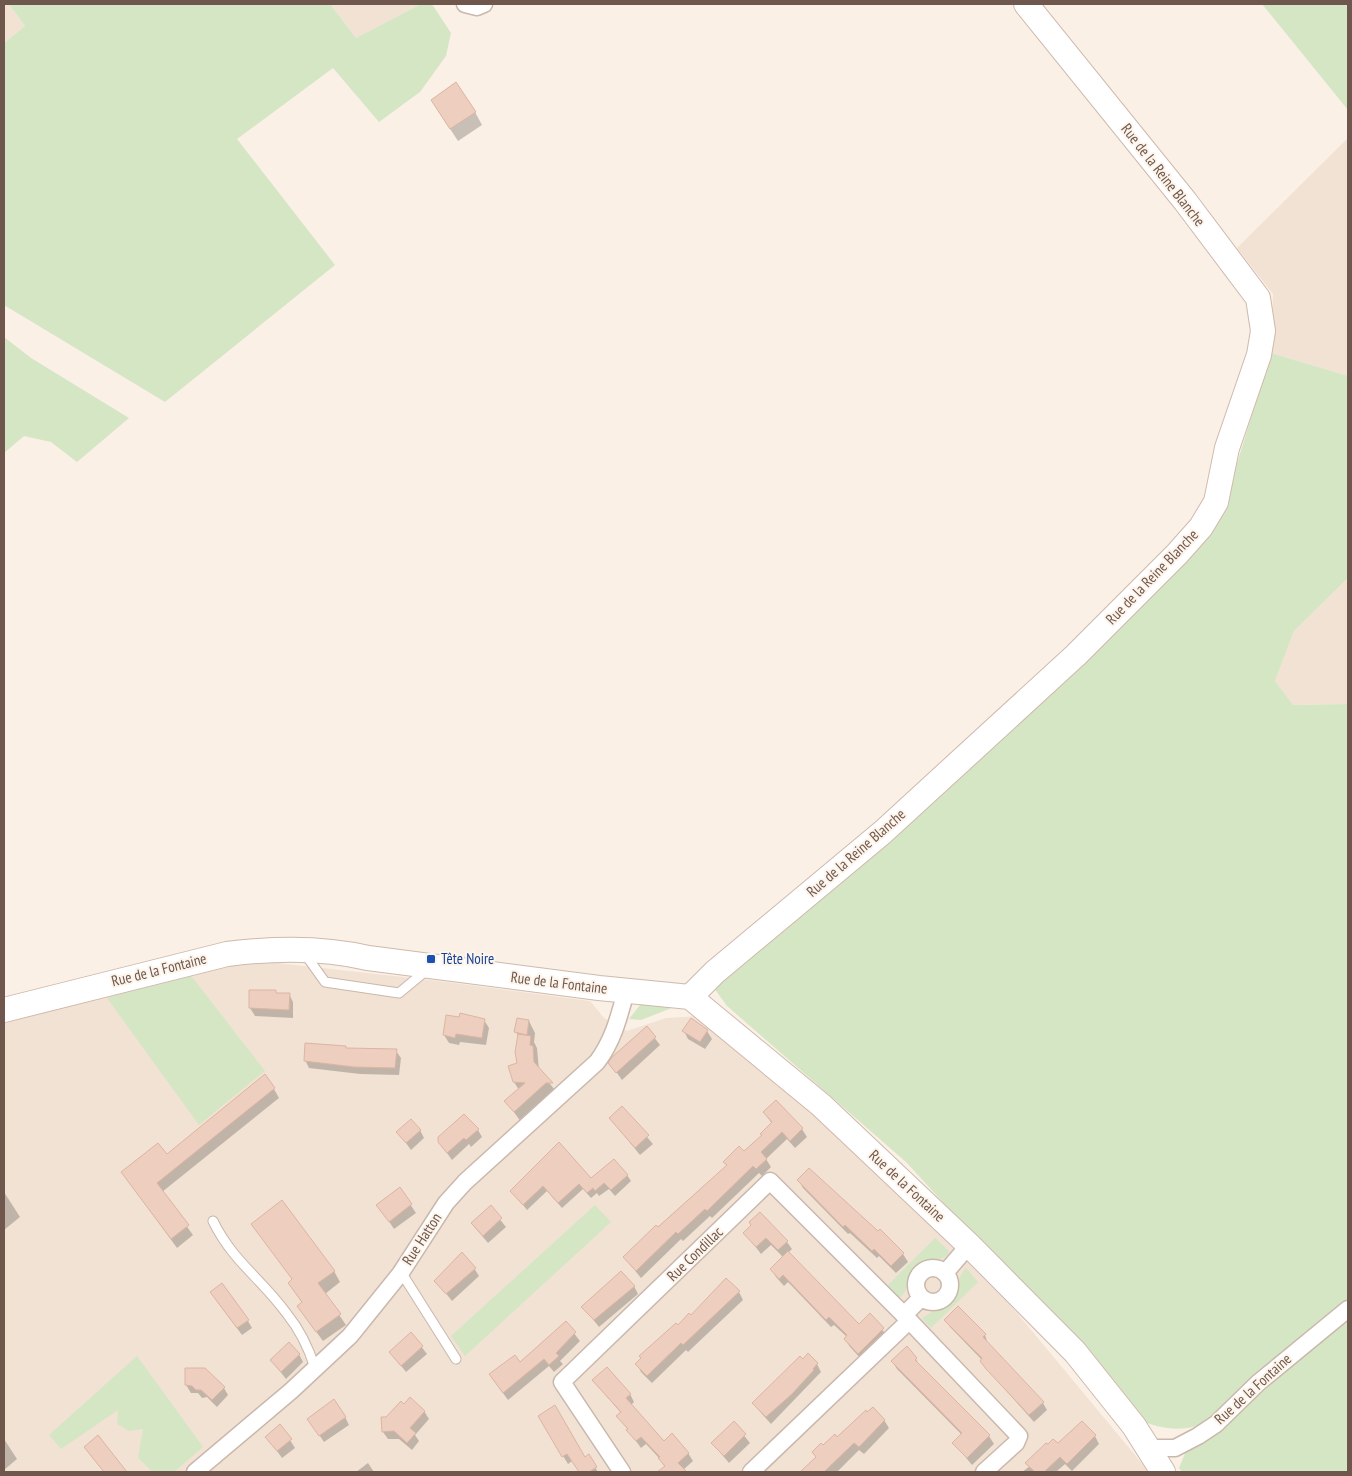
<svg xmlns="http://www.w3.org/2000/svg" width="1352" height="1476" viewBox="0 0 1352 1476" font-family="'PT Sans Narrow',sans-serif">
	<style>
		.residential { fill: #f1e2d4 }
		.green { fill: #d5e6c5 }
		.shadow { fill: #0003 }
		.building { fill: #edcebf; stroke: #deb4a1 }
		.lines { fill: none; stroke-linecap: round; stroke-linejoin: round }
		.lane-casing { stroke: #cab8ac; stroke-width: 11 }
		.street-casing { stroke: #cab8ac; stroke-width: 19 }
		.secondary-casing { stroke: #cfb9ad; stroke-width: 26 }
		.lane { stroke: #fff; stroke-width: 9 }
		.street { stroke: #fff; stroke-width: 16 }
		.secondary { stroke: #fff; stroke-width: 24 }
		.transit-dot { fill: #1a4fb4; stroke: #fdf5eb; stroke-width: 2 }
		.labels { text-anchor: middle; stroke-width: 4; stroke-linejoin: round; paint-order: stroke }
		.street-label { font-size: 15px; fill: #70574d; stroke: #fdf5eb }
		.transit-label { font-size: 15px; fill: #164399; stroke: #fdf5eb; text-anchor: start }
	</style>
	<rect width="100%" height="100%" fill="#faf0e5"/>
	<g class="residential">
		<polygon points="4,4 9,4 25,26 4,43"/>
		<polygon points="330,4 421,4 356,38"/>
		<polygon points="1348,138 1348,376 1271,353 1273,294 1237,248"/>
		<polygon points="1348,578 1348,704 1292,705 1275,681 1294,631"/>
		<polygon points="241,959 430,980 590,1001 604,1018 627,1031 666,1018 702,1016 963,1248 1149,1472 4,1472 4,1020"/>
	</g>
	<g class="green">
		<polygon points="9,4 330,4 356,38 421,4 432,4 451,33 446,56 420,92 379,122 333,68 237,139 335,265 165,402 4,305 4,43 25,26"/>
		<polygon points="1262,4 1348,4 1348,110"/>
		<polygon points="4,337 31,358 129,418 77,462 51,442 24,436 4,453"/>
		<path d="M 1271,353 L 1348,376 L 1348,578 L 1294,631 L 1275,681 L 1293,705 L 1348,704 L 1348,1304 L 1215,1421 C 1187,1430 1172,1432 1144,1422 L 906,1162 L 727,1006 L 714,988 L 1219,522 Z"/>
		<polygon points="189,973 265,1071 199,1125 107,998"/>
		<polygon points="648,1003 674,1007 641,1020 629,1019 640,1005"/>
		<polygon points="595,1205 611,1222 465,1356 451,1336"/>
		<path d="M 935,1238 L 949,1251 C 947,1261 929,1260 920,1266 C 907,1276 911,1292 896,1300 L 884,1289 Z"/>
		<path d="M 966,1268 L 978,1282 L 931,1328 L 922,1318 C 930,1312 943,1309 950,1301 C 958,1291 956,1278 966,1268 Z"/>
		<polygon points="1348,1318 1348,1472 1182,1472 1179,1468 1186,1451 1222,1429 1266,1387"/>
		<polygon points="137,1356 203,1447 174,1472 153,1472 138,1458 143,1429 129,1431 117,1424 118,1410 61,1449 49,1435"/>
	</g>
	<g class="shadow">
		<polygon points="439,112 475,112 482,125 458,141"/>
		<polygon points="275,991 277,994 289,994 293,1002 293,1018 255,1016 250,1008"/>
		<polygon points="484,1020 489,1028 486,1045 460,1042 459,1045 449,1043 444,1035"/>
		<polygon points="529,1021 535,1033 534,1042 537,1048 539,1070 558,1094 521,1122 506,1101 519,1090 514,1082 519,1063 519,1037 516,1032"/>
		<polygon points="647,1028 660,1045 622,1080 610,1063"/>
		<polygon points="684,1031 707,1031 712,1039 705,1049 688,1039"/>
		<polygon points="374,1051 396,1051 401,1058 399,1075 360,1074 309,1068 305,1060"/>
		<polygon points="274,1089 279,1098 162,1192 193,1235 177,1248 122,1172 166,1156"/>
		<polygon points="776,1102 802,1129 807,1137 795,1148 787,1139 766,1159 771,1167 762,1176 759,1173 712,1218 710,1216 683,1241 681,1239 641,1278 624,1257 727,1166 725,1162 744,1153 763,1136 772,1124 764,1112"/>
		<polygon points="622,1108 653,1144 640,1155 610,1118"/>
		<polygon points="420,1130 424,1138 411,1150 398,1132"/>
		<polygon points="478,1130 482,1137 471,1147 469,1144 452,1160 439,1142"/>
		<polygon points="559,1144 591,1180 627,1175 631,1181 615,1196 609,1189 599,1196 597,1193 591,1198 583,1189 562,1208 547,1191 527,1210 512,1191"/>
		<polygon points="799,1181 903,1254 908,1262 896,1273 879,1256 877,1258 850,1233 848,1234 803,1188"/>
		<polygon points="400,1189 416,1213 394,1229 378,1205"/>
		<polygon points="4,1192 20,1217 4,1230"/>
		<polygon points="490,1207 506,1227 488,1243 472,1224"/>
		<polygon points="252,1224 334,1271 340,1282 325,1294 346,1325 323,1341 298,1307 303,1304 289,1283 293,1280"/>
		<polygon points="745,1233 787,1242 792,1249 788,1253 859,1325 870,1315 888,1337 863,1361 850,1347 845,1339 847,1337 834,1325 831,1327 788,1282 784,1286 776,1277 771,1269 783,1257 771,1245 761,1254"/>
		<polygon points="474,1268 479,1276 452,1301 436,1281"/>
		<polygon points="634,1286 638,1294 599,1327 583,1307"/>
		<polygon points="739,1292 743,1300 688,1352 686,1350 652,1383 641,1372 637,1364 678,1327 691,1317"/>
		<polygon points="211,1293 248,1321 252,1328 242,1335"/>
		<polygon points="958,1308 985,1335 988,1344 1043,1403 1047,1410 1034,1422 986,1368 982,1360 950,1327 945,1320"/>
		<polygon points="566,1323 580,1341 560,1361 563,1364 554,1372 549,1366 508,1400 490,1375 520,1364"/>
		<polygon points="411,1333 427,1354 406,1372 390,1352"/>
		<polygon points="299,1354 303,1362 286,1379 271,1360"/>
		<polygon points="916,1359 920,1367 989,1436 994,1444 972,1465 954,1443 962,1435 897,1369 892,1361"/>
		<polygon points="803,1361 817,1364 821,1372 771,1424 753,1404"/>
		<polygon points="593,1380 630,1394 634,1402 631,1405 664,1443 688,1453 693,1461 683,1470 685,1472 668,1472 659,1458 646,1444 641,1448 618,1416 621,1413"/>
		<polygon points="186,1385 224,1388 228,1395 217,1407 207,1397 202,1398 198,1393 191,1393"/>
		<polygon points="405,1406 424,1411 429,1419 415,1435 419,1441 412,1450 399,1439 388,1439 383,1432 387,1418"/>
		<polygon points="345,1417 349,1425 324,1442 313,1426"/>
		<polygon points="539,1417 584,1458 588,1456 598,1472 580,1472 572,1461 568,1464"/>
		<polygon points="884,1420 889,1428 864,1454 859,1450 837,1472 803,1472 817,1458 813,1452 837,1439"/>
		<polygon points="734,1423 750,1443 729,1463 712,1443"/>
		<polygon points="1095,1436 1099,1444 1072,1471 1065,1464 1056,1472 1022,1472 1058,1445"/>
		<polygon points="98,1437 125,1472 104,1472 90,1454 85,1447"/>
		<polygon points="267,1437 290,1440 295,1448 282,1458"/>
		<polygon points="4,1439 17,1459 4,1470"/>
		<polygon points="368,1463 374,1472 356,1472"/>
	</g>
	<g class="building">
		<polygon points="456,82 476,112 450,129 431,100"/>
		<polygon points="249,990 276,990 276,993 290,993 289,1010 249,1008"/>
		<polygon points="460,1013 485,1019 482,1038 456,1034 455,1038 443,1035 446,1015 459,1017"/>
		<polygon points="517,1018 529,1020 527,1035 514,1032"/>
		<polygon points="691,1018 708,1030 700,1042 682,1031"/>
		<polygon points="647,1026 656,1037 616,1073 608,1063 612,1057"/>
		<polygon points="518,1034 531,1036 530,1045 533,1046 534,1062 553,1083 546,1083 514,1112 504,1101 525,1083 513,1082 508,1066 517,1063 515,1052"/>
		<polygon points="305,1043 346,1046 346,1048 397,1049 395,1068 354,1067 304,1061"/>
		<polygon points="265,1074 275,1088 157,1183 189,1225 171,1239 121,1172 158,1143 167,1154"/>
		<polygon points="776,1100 803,1128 790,1141 782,1132 761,1152 767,1159 756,1169 753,1166 707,1211 705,1209 678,1234 676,1232 636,1271 623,1257 656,1225 658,1227 727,1165 723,1162 739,1146 744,1151 762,1135 760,1134 772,1122 763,1112"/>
		<polygon points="622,1106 649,1135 635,1148 609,1118"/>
		<polygon points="464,1114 479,1129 466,1140 464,1138 447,1153 438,1142 438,1137"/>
		<polygon points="411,1119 421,1130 406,1143 396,1132"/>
		<polygon points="559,1142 591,1178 614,1159 628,1175 611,1190 604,1183 595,1191 593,1188 587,1193 579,1184 558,1203 543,1186 523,1205 510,1191"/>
		<polygon points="809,1168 878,1231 880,1229 904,1253 891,1266 874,1249 872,1251 845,1225 843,1227 797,1180"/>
		<polygon points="400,1187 412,1204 389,1222 376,1205"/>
		<polygon points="282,1200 335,1271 318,1283 341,1314 316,1332 297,1306 302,1302 288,1283 292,1279 251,1224"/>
		<polygon points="491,1205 502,1218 483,1236 471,1223"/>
		<polygon points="760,1212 788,1241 778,1250 766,1238 756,1247 743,1233 751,1225 749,1222"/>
		<polygon points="788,1251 859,1324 870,1313 884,1328 858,1354 844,1339 847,1335 829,1317 826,1320 783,1275 779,1279 770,1269"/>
		<polygon points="462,1252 476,1268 446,1294 434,1281"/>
		<polygon points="621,1271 635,1286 594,1320 581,1307"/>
		<polygon points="726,1278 740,1291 683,1345 681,1343 647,1376 635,1364 641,1358 639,1356 676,1323 678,1325 689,1313 691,1315"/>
		<polygon points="222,1283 249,1320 237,1328 210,1292"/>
		<polygon points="958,1306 986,1334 983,1337 1044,1402 1029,1415 986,1369 980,1361 982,1358 944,1320"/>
		<polygon points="566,1321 576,1332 556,1353 559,1356 549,1365 544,1359 503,1393 489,1374 515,1355 520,1362"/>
		<polygon points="411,1332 423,1346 401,1366 389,1352"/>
		<polygon points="289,1342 300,1354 281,1372 270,1360"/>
		<polygon points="907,1346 917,1358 915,1360 990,1435 967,1458 952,1443 962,1433 891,1361"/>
		<polygon points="808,1353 818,1363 813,1369 814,1370 792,1394 766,1417 752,1403 800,1356 803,1359"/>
		<polygon points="607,1367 631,1394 626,1398 664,1441 672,1433 689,1453 678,1463 687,1472 657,1472 665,1466 658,1458 660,1457 641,1437 636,1441 626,1430 628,1429 616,1416 621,1412 592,1380"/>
		<polygon points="185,1368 205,1368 225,1387 212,1400 201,1390 196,1390 192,1386 185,1385"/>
		<polygon points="410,1397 425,1411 410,1428 416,1433 407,1443 394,1431 382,1432 381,1417 386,1417 401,1401 404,1404"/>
		<polygon points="334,1399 346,1417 319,1436 307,1419"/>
		<polygon points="555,1405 585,1457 589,1454 597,1467 589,1472 579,1472 567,1454 562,1457 538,1416"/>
		<polygon points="873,1407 885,1420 859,1447 854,1443 824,1472 800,1472 816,1457 812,1452 821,1443 823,1445 835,1434 837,1437 866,1410 867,1412"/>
		<polygon points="734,1421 746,1434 724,1456 711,1443"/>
		<polygon points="1082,1421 1096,1435 1067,1464 1060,1457 1044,1472 1035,1472 1025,1463 1046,1443 1048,1444 1053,1439 1058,1443"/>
		<polygon points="280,1424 292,1439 277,1451 265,1437"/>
		<polygon points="98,1435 127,1472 104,1472 84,1447"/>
	</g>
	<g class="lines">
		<g class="lane-casing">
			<g id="lane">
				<polyline points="305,954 325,982 399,993 428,969"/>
				<path d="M 213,1221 C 233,1262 262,1279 287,1314 C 300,1330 309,1349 315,1368"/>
				<polyline points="401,1272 456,1359"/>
			</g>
		</g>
		<g class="street-casing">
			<g id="street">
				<polyline points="465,4 477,7 484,4"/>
				<circle cx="933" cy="1285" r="17"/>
				<polyline points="945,1273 969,1245"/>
				<polyline points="904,1315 1019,1436 1016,1443 984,1472"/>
				<polyline points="1148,1448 1175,1448 1198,1436 1216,1424 1258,1383 1348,1309"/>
				<path d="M 195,1472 L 291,1391 L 350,1336 L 400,1274 L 446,1203 L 465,1182 L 597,1062 C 613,1041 619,1017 626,991"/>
				<polyline points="622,1472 562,1382 770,1181 904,1315 921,1298"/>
				<polyline points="751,1472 909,1321"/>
			</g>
		</g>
		<g class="secondary-casing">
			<g id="secondary">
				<polyline points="690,997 715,972 883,832 1076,655 1177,554 1201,527 1216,502 1227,448 1259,355 1263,331 1258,298 1185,201 1026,4"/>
				<path d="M 4,1010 L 227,954 C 274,948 322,947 368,958 L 599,988 L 690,997 L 821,1105 L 969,1245 L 1075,1352 L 1134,1426 L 1163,1472"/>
			</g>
		</g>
		<use href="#lane" class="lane"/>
		<use href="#street" class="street"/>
		<use href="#secondary" class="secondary"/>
	</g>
	<rect class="transit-dot" x="426" y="954" width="10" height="10" rx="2.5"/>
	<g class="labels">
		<g class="street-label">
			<text transform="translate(1163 175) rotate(52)" y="5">Rue de la Reine Blanche</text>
			<text transform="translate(1152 577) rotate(-46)" y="5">Rue de la Reine Blanche</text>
			<text transform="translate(856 853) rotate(-41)" y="5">Rue de la Reine Blanche</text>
			<text transform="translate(159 970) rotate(-14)" y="5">Rue de la Fontaine</text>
			<text transform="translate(559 983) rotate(7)" y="5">Rue de la Fontaine</text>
			<text transform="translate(907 1186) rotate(43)" y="5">Rue de la Fontaine</text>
			<text transform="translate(422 1239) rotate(-57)" y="5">Rue Hatton</text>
			<text transform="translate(695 1254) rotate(-44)" y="5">Rue Condillac</text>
			<text transform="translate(1253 1389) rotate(-42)" y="5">Rue de la Fontaine</text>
		</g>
		<g class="transit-label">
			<text x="441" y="964">Tête Noire</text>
		</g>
	</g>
	<rect width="1352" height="1476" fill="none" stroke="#70574d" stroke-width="10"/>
</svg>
